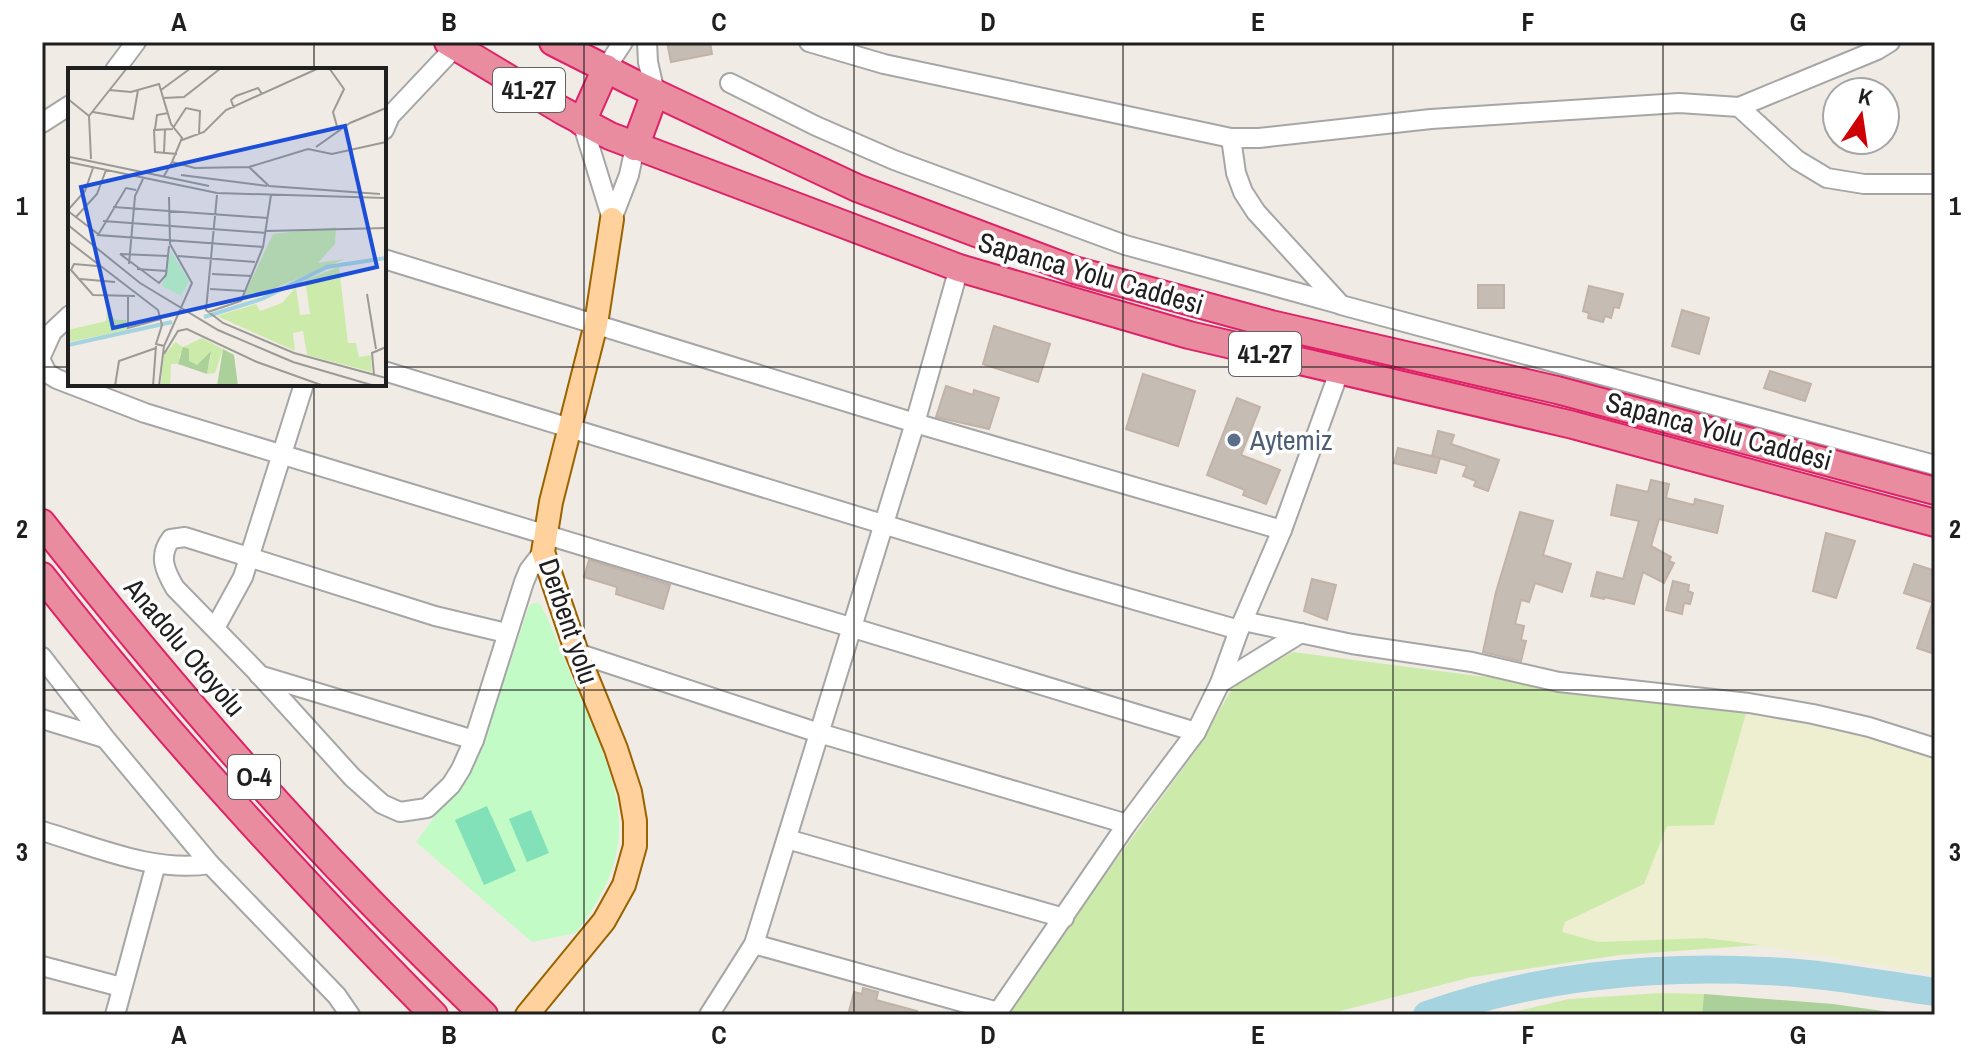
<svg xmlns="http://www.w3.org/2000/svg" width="1977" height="1057" viewBox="0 0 1977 1057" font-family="'Archivo Narrow',sans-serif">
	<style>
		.farmland { fill: #eeefd0 }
		.grass { fill: #ccebaa }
		.forest { fill: #abd099 }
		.park { fill: #c2fbc5 }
		.pitch { fill: #82e1b9 }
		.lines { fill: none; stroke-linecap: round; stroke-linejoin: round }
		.river { stroke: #a5d3df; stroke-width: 28 }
		.building { fill: #c5bcb4; stroke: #c2b2a7; stroke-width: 2 }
		.minor-casing { stroke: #a6a6a6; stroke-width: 22 }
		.major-casing { stroke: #9a6300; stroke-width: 26 }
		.highway-casing { stroke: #df2268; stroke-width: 30 }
		.minor { stroke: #fff; stroke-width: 18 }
		.major { stroke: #fed19d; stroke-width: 22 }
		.highway { stroke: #e98c9f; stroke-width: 26 }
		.grid { fill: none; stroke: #1f1f1f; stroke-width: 2; stroke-opacity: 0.55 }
		.service-dot { fill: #5c6f8a; stroke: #fff; stroke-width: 3 }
		.labels { text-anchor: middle; stroke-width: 7; stroke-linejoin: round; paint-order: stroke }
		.shield { fill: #fff; stroke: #626262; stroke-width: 2 }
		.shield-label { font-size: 26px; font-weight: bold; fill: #1f1f1f }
		.street-label { font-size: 28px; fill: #1f1f1f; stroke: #fff }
		.service-label { font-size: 28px; fill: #4e5e75; stroke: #fff; text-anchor: start }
		.inset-river { fill: none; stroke: #a5d3df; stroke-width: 4 }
		.inset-road { fill: none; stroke: #9c9a96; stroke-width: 2 }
		.view { fill: #1d4ed8; fill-opacity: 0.15; stroke: #1d4ed8; stroke-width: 4 }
		.inset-edge { fill: none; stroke: #1f1f1f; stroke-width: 4 }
		.neatline { fill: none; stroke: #1f1f1f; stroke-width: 3 }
		.grid-label { font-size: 26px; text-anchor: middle; font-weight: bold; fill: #1f1f1f }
	</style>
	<rect width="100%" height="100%" fill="#f0ece5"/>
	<polygon class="farmland" points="1749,703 1935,748 1935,974 1707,938 1598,942 1562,932 1565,922 1644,884 1667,825"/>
	<g class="grass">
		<polygon points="1293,652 1540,684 1749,703 1714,825 1667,826 1644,884 1565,922 1562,932 1598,942 1706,938 1760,945 1620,955 1472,977 1325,1015 1003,1015 1197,749 1236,682"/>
		<polygon points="1661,993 1704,994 1702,1015 1500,1015 1569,999"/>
	</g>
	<polygon class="forest" points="1704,994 1833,1004 1911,1015 1702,1015"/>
	<path class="park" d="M 536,602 L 540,604 L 547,617 C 561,651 575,686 590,720 C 626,807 636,853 576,933 L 532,942 L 416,842 L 479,756 L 529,606 Z"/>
	<g class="pitch">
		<polygon points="487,806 516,871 484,885 455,820"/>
		<polygon points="531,810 549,853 527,862 509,819"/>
	</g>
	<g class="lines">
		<path class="river" d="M 1427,1015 C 1533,977 1652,965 1765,971 C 1822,973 1879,984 1935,992"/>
	</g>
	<g class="building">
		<polygon points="667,42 710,42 712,54 671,62"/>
		<rect x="1478" y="285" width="26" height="23"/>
		<polygon points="1589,286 1623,294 1619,308 1614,307 1611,318 1605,316 1603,322 1588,318 1589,313 1583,311"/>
		<polygon points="1682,310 1709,318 1699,354 1672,346"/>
		<polygon points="994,326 1050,344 1038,382 983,364"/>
		<polygon points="1770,371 1811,384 1805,401 1764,388"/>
		<polygon points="1143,374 1195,391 1178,446 1126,429"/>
		<polygon points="946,386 973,395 974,390 999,398 989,429 936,417"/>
		<polygon points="1237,398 1260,407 1241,455 1280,470 1266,504 1243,495 1245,490 1207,475"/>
		<polygon points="1438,431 1454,435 1451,444 1499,460 1488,491 1474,486 1476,481 1463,476 1467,466 1432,456"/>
		<polygon points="1398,448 1440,458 1436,473 1394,463"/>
		<polygon points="1651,480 1669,484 1666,498 1694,505 1695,499 1723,506 1717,533 1659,519 1651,546 1671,557 1669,561 1674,563 1664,583 1643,572 1634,604 1604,597 1604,599 1591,596 1597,572 1623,579 1639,521 1611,515 1617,485 1648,492"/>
		<polygon points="1520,512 1553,521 1543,555 1571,564 1562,592 1535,583 1529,602 1521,600 1515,624 1524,626 1521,640 1526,641 1521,661 1483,652 1496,592"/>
		<polygon points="1826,533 1855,541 1836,598 1813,591"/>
		<polygon points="589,560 670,585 663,609 616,594 617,587 584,577"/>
		<polygon points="1914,564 1933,570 1931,574 1935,575 1935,591 1931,602 1904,593"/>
		<polygon points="1312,579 1336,585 1327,620 1304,611"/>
		<polygon points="1673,581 1689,585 1688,591 1693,593 1690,604 1684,603 1682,614 1666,610"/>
		<polygon points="1933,601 1935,601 1935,654 1917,648"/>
		<polygon points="863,988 878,992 876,1000 917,1011 917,1015 848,1015 854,992 862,994"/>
	</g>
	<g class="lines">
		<g class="minor-casing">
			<g id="minor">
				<polyline points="647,42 648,62 655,93"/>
				<polyline points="809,42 884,64 1231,138 1259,138 1431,119 1679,103 1739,107 1797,160 1827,178 1864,184 1935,184"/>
				<polyline points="606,68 623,42"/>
				<polyline points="115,70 136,42"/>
				<polyline points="730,83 816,126 894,160 1125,245 1339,304"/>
				<polyline points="1739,107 1877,50 1890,42"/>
				<polyline points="582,122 612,219"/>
				<polyline points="42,123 70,105"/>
				<polyline points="384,130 390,116 456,46"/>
				<polyline points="1231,138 1236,173 1243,192 1256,212 1341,305 1935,465"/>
				<polyline points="612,219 629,175 635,147"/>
				<polyline points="384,259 915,423 1282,530"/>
				<polyline points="42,354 52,332 70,315"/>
				<polyline points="42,363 47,373 57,379 145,413 1196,732"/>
				<polyline points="384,371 1065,580 1239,630"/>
				<polyline points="1243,621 1352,644 1472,662 1559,682 1749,703 1813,714 1869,727 1935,748"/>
				<polyline points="215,628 243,577 304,384"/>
				<path d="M 506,633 L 435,616 L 185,537 L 171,539 C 158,556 165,571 175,588 L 256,671 L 352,777 L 382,804 L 400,812 L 427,808 L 451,785 L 461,769 L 474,740 L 524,582 L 529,570 L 543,552"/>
				<polyline points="577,653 819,733 1127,824"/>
				<polyline points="42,657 105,738 210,864 337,996 350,1015"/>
				<polyline points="259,675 474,740"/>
				<polyline points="1220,683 1301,633"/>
				<polyline points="42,719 104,738"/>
				<path d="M 42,831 C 96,847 154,873 210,864"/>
				<polyline points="787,839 1064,918"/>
				<polyline points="754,944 998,1012"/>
				<polyline points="42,966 121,987"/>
				<polyline points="115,1015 156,864"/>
				<polyline points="709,1015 754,944 915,423 959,268"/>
				<polyline points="996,1015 1127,824 1196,732 1220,683 1239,630 1282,530 1339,372"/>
			</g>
		</g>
		<g class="major-casing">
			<polyline id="major" points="527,1015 604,921 624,885 635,846 635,821 630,792 616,749 577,653 543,552 551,502 596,324 612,219"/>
		</g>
		<g class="highway-casing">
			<g id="highway">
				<polyline points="448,42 563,111 610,136 959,268 1189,335 1573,425 1935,523"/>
				<polyline points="553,42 634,83 857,188 1074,270 1271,324 1557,390 1935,491"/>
				<polyline points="582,122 606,68"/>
				<polyline points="635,147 655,93"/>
				<path d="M 42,523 C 142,650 247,774 359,890 C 400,933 442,974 484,1015"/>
				<path d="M 42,576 C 163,731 296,875 434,1015"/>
			</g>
		</g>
		<use href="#minor" class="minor"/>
		<use href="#major" class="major"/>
		<use href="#highway" class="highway"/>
	</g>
	<path class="grid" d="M 314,42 L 314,70M 584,42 L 584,1015M 854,42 L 854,1015M 1123,42 L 1123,1015M 1393,42 L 1393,1015M 1663,42 L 1663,1015M 42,367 L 70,367M 384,367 L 1935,367M 314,384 L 314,1015M 42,690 L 1935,690"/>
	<circle class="service-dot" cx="1234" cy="440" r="8"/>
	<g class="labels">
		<g class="shield">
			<rect x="493" y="68" width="72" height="44" rx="6"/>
			<rect x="1229" y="332" width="72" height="44" rx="6"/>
			<rect x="228" y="755" width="52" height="44" rx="6"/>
		</g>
		<g class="shield-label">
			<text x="529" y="99">41-27</text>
			<text x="1265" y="363">41-27</text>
			<text x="254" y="786">O-4</text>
		</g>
		<g class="street-label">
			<text transform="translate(1091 273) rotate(16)" y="10">Sapanca Yolu Caddesi</text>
			<text transform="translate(1719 431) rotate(15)" y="10">Sapanca Yolu Caddesi</text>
			<text transform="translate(569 621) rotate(71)" y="10">Derbent yolu</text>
			<text transform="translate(185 647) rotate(50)" y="10">Anadolu Otoyolu</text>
		</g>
		<g class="service-label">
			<text x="1250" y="450">Aytemiz</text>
		</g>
	</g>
	<g transform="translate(68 68)">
		<rect width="318" height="318" fill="#f0ece5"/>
		<path d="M 268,159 L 267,176 L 250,195 L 277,191 L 173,234 L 205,166 ZM 271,199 L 280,275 L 288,275 L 291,289 L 303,287 L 304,304 L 239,287 L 235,263 L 225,265 L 227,283 L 149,248 L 188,236 L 192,243 L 214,235 L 228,219 L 232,247 L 242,246 L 237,212 ZM 39,244 L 48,252 L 58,252 L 60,262 L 0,274 L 0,262 L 38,253 ZM 134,270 L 155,281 L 147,305 L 139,306 L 143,287 L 129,297 L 121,294 L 121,286 L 112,285 L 110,296 L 103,296 L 102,318 L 93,318 L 95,289 L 107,274 L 115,279 Z" fill="#ccebaa"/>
		<path d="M 115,279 L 121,281 L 121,293 L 129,297 L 143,283 L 139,306 L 110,296 ZM 155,281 L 166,287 L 170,318 L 149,318 Z" fill="#abd099"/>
		<path d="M 103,183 L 121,213 L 113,228 L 94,218 Z" fill="#c2fbc5"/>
		<path class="inset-river" d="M 136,249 L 194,231 L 259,199 L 318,190M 0,277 L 104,254"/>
		<path class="inset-road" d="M 261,0 L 276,21 L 265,44 L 270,62M 41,22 L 63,24 L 91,16 L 103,56 L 114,70 L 104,94M 93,22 L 123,0M 95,30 L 116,29 L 153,0M 0,31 L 21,48M 166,40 L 163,32 L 168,28 L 190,20 L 194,26M 25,44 L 65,51 L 70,22M 105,60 L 118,40 L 132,43 L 131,66M 87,61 L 89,47 L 100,45M 105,61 L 86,62 L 87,84 L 109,86M 114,72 L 136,64 L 158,42 L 251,0M 248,79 L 282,55 L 318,40M 96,85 L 97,61M 2,89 L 141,118M 23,91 L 21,48 L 59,0M 0,94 L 149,125 L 318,130M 181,99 L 201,118 L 312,126M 113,107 L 199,118M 96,108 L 104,94 L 127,100 L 181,99 L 240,81 L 264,86 L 318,74M 68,122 L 58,120 L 30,167 L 195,179M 149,127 L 138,242 L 155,255 L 226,285 L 318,310M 45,139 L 200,150M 0,142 L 17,123 L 25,100M 0,143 L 30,166M 8,149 L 29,126 L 38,102M 35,153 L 198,165M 0,157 L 72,215 L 150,262 L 225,294 L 307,318M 198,163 L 318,160M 0,173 L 90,242 L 94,257 L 88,276 L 96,278M 52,186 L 91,215 L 98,207 L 101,178M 52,186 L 100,188M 110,188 L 187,194M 61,196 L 67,128 L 75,111M 29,198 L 6,196 L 3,202 L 25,227 L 67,228M 69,201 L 99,203M 144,206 L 183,208M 12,211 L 47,214M 142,221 L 176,223M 299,226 L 308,281M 60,229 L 60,260 L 93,251M 140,244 L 173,233 L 195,179 L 203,127M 96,286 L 110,263 L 119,261 L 189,294 L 256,318M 306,307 L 304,285 L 318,279M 47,318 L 51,293 L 88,280M 85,318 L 88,278M 91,318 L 96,278 L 124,215 L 102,176 L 101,129"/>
		<path class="view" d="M 277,58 L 309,199 L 45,260 L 13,119 Z"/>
		<rect width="318" height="318" class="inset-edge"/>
	</g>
	<rect width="1977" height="1057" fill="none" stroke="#ffffff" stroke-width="88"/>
	<g transform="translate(1861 116) rotate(13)"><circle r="38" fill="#ffffff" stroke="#a5a5a5" stroke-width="2"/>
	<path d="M0-6L14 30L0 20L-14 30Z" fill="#ce0006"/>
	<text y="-12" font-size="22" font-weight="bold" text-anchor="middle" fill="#1f1f1f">K</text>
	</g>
	<rect x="44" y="44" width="1889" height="969" class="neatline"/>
	<g class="grid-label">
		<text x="179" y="31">A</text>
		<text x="449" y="31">B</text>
		<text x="719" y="31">C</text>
		<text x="988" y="31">D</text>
		<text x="1258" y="31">E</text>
		<text x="1528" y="31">F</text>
		<text x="1798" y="31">G</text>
		<text x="22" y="215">1</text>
		<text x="1955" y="215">1</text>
		<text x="22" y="538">2</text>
		<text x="1955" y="538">2</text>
		<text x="22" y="861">3</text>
		<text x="1955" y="861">3</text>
		<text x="179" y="1044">A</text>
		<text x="449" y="1044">B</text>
		<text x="719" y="1044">C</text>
		<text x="988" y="1044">D</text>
		<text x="1258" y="1044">E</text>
		<text x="1528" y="1044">F</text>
		<text x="1798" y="1044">G</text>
	</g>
</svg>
